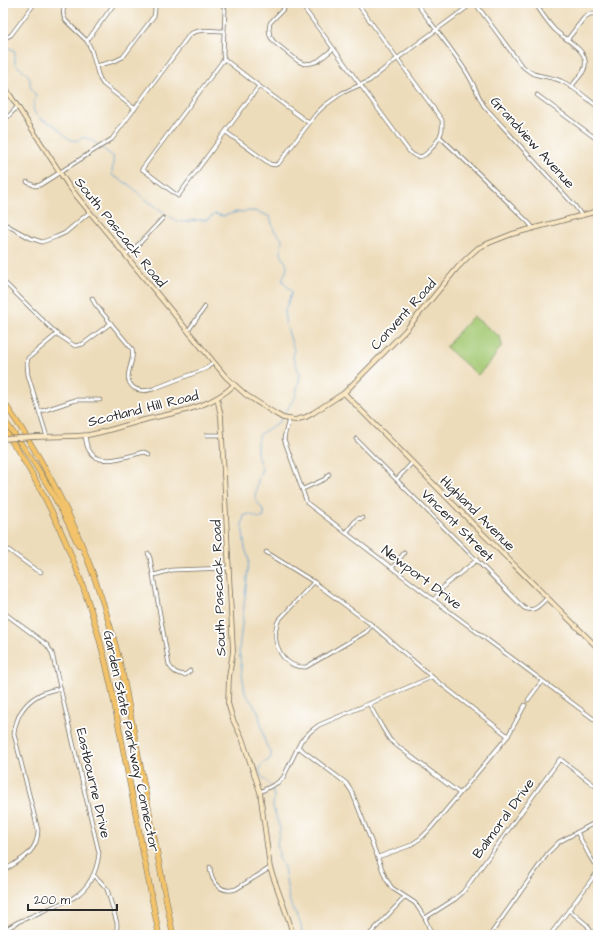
<svg xmlns="http://www.w3.org/2000/svg" width="601" height="938" viewBox="0 0 601 938" font-family="'Architects Daughter',sans-serif">
	<style>
		.grass { fill: #a4c973; stroke: #687a4f }
		.lines { fill: none; stroke-linecap: round; stroke-linejoin: round }
		.stream { stroke: #5e9fd1; stroke-width: 1 }
		.street-casing { stroke: #6f695d; stroke-width: 4.5 }
		.secondary-casing { stroke: #6f695d; stroke-width: 5.5 }
		.highway-casing { stroke: #6f695d; stroke-width: 6 }
		.street { stroke: #fff; stroke-width: 3 }
		.secondary { stroke: #fae7c3; stroke-width: 4 }
		.highway { stroke: #f2c36a; stroke-width: 5 }
		.secondary-bridge-casing { stroke: #6f695d; stroke-width: 5.5; stroke-linecap: butt }
		.secondary-bridge { stroke: #fae7c3; stroke-width: 4 }
		.labels { text-anchor: middle; stroke-width: 3.5; stroke-linejoin: round; paint-order: stroke }
		.street-label { font-size: 14px; fill: #2b2b2b; stroke: #fff }
	</style>
	<rect width="100%" height="100%" fill="#fff"/>
	<filter id="ink" filterUnits="userSpaceOnUse"><feTurbulence type="fractalNoise" baseFrequency=".025" numOctaves="2"/><feDisplacementMap in="SourceGraphic" scale="8" xChannelSelector="R" yChannelSelector="G"/><feConvolveMatrix kernelMatrix="1 2 1 2 8 2 1 2 1" color-interpolation-filters="sRGB"/></filter>
	<filter id="wash" filterUnits="userSpaceOnUse"><feTurbulence type="fractalNoise" baseFrequency=".012" numOctaves="4" result="noise"/><feDisplacementMap in="SourceGraphic" scale="16" xChannelSelector="R" yChannelSelector="G"/><feGaussianBlur stdDeviation="0.9" result="paint"/><feColorMatrix in="noise" values="0 0 0 0 0 0 0 0 0 0 0 0 0 0 0 0 0 1.4 0 .05"/><feComposite in="paint" operator="in"/></filter>
	<g filter="url(#wash)">
		<rect width="100%" height="100%" fill="#eddcba"/>
		<polygon class="grass" points="473,316 500,337 502,345 492,360 478,375 446,347 455,336"/>
		<g class="lines">
			<g class="stream">
				<path d="M 3,46 L 14,50 L 15,54 L 15,64 C 19,68 27,72 29,77 C 30,79 30,82 30,84 C 31,88 33,92 36,96 C 35,100 32,107 34,111 C 37,120 47,121 54,125 C 60,129 64,137 72,140 C 76,141 80,140 84,137 C 95,141 103,150 113,156 C 114,162 112,168 112,175 L 115,177 L 130,185 L 141,196 L 176,221 L 185,222 L 196,220 L 207,220 L 215,214 L 223,216 L 237,212 L 254,211 L 264,214 L 270,217 L 274,230 L 282,239 L 281,247 L 281,254 L 287,265 L 286,272 L 282,279 L 285,284 L 292,292 L 285,310 L 285,321 L 294,350 L 293,358 L 300,374 L 299,381 L 295,397 L 283,416"/>
				<polyline points="270,785 262,777 259,771 262,764 270,759 271,754 265,742 258,711 245,693 239,651 249,560 245,548 242,525 244,516 249,514 259,518 263,518 264,514 263,510 257,502 255,497 258,480 262,468 257,455 257,442 260,434 279,422 281,418"/>
				<polyline points="272,787 274,797 273,807 280,828 277,844 279,853 279,860 284,867 289,899 293,910 298,918 301,925 302,935"/>
			</g>
		</g>
	</g>
	<g filter="url(#ink)">
		<g class="lines">
			<g class="street-casing">
				<g id="street">
					<path d="M 66,3 C 62,10 62,15 66,21 L 87,41 L 91,49 L 98,74 L 100,79 L 103,84 L 135,109"/>
					<polyline points="222,3 225,10 223,54 224,59 259,86 309,123"/>
					<polyline points="289,3 270,23 269,30 270,36 274,42 298,61 304,64 312,63 318,61 333,49"/>
					<path d="M 300,3 L 409,151 C 420,163 427,154 435,144 C 437,141 440,137 441,133 C 443,129 442,125 442,120 L 357,3"/>
					<path d="M 416,3 C 433,26 452,49 467,73 C 474,84 478,96 484,106 L 575,206 L 582,216"/>
					<path d="M 475,3 L 521,65 C 525,68 529,72 534,74 C 543,77 553,77 561,81 C 575,87 586,98 598,107"/>
					<path d="M 535,3 C 541,12 547,22 555,30 C 566,41 594,52 583,72 C 579,77 575,82 571,87"/>
					<polyline points="3,37 7,37 11,35 35,3"/>
					<polyline points="567,40 584,18 590,14 598,14"/>
					<polyline points="87,41 115,3"/>
					<polyline points="224,59 142,169 178,196 259,86"/>
					<path d="M 96,66 L 115,61 L 123,57 L 154,16 C 155,11 156,8 154,3"/>
					<polyline points="537,95 598,140"/>
					<polyline points="3,122 18,106"/>
					<polyline points="226,132 270,164 275,165 279,163 316,114 324,106 342,93 369,81 398,58 473,3"/>
					<polyline points="440,137 477,172 529,223 533,228"/>
					<path d="M 27,182 L 35,186 L 40,185 L 112,139 L 190,34 C 200,28 213,31 224,31"/>
					<polyline points="3,223 30,238 42,242 56,237 65,233 90,212"/>
					<polyline points="125,255 138,245 163,218"/>
					<polyline points="3,281 57,334 75,346 83,344 111,323"/>
					<path d="M 92,298 L 95,304 L 132,349 C 136,363 120,377 134,388 C 141,392 146,391 153,389 L 200,371 L 207,368 L 213,362"/>
					<polyline points="188,331 205,307"/>
					<polyline points="39,412 72,401 77,400 100,400"/>
					<polyline points="289,419 285,434 284,439 307,503 434,600 595,720"/>
					<path d="M 85,435 C 86,440 86,446 89,450 C 98,469 129,455 145,452 L 149,454"/>
					<polyline points="207,435 222,435"/>
					<polyline points="47,437 28,375 27,364 28,358 32,355 57,334"/>
					<path d="M 356,439 L 524,608 C 534,613 540,605 547,598"/>
					<polyline points="397,479 412,463"/>
					<polyline points="303,489 325,479 329,474"/>
					<polyline points="346,533 357,519 363,518"/>
					<polyline points="3,546 36,570 41,572"/>
					<polyline points="266,552 314,582 372,625 432,677 508,736"/>
					<path d="M 148,553 L 150,558 L 169,665 C 173,672 177,674 185,675 L 190,671"/>
					<polyline points="392,568 404,553"/>
					<polyline points="154,575 172,570 229,568"/>
					<path d="M 314,582 L 278,621 C 270,642 282,668 306,667 L 366,632 L 372,625"/>
					<polyline points="434,600 445,585 477,560"/>
					<path d="M 3,612 L 47,645 L 52,653 L 99,853 C 97,872 89,888 73,898 L 18,922 L 3,931"/>
					<polyline points="528,700 542,681"/>
					<polyline points="369,704 382,727 390,740 400,748 459,793"/>
					<polyline points="298,747 346,783 352,792 386,879 392,888 415,903 425,918 432,935"/>
					<polyline points="260,792 277,783 283,778 301,741 311,731 319,725 432,677"/>
					<polyline points="577,832 589,855 598,870"/>
					<polyline points="378,857 409,846 421,838 430,829 508,736 525,705"/>
					<path d="M 210,867 C 211,882 221,894 236,889 L 270,868"/>
					<path d="M 3,871 C 20,860 38,853 38,830 L 14,734 C 16,717 24,703 39,695 C 46,691 54,690 61,688"/>
					<polyline points="93,875 100,881 107,889 117,923 117,928 116,932"/>
					<polyline points="569,910 587,925 593,935"/>
					<polyline points="425,918 455,899 463,892 560,759 598,788"/>
					<polyline points="369,935 405,897"/>
					<polyline points="490,935 548,853 559,842 598,821"/>
					<polyline points="550,935 598,871"/>
				</g>
			</g>
			<g class="secondary-casing">
				<g id="secondary">
					<polyline points="3,84 68,185 79,199 226,377 246,395 276,414 283,418 295,420 306,417 313,413 344,393 405,331 458,267 469,256 478,248 489,243 512,234 598,211"/>
					<polyline points="344,393 477,528 598,648"/>
					<polyline points="217,398 221,416 233,651 229,677 228,703 233,720 242,738 260,792 270,868 289,921 293,935"/>
					<path d="M 36,437 C 53,436 71,437 88,435 C 107,432 125,425 144,420 C 176,412 209,409 234,385"/>
				</g>
			</g>
			<g class="highway-casing">
				<g id="highway">
					<path d="M 3,401 C 62,485 102,580 124,681 L 173,935"/>
					<path d="M 3,419 C 33,458 59,501 79,546"/>
					<path d="M 3,428 C 57,506 91,594 111,686 L 159,935"/>
				</g>
			</g>
			<use href="#street" class="street"/>
			<use href="#secondary" class="secondary"/>
			<use href="#highway" class="highway"/>
			<g class="secondary-bridge-casing">
				<polyline id="secondary-bridge" points="3,439 36,437"/>
			</g>
			<use href="#secondary-bridge" class="secondary-bridge"/>
		</g>
	</g>
	<g class="labels">
		<g class="street-label">
			<text transform="translate(533 142) rotate(48)" y="5">Grandview Avenue</text>
			<text transform="translate(121 232) rotate(51)" y="5">South Pascack Road</text>
			<text transform="translate(403 314) rotate(-48)" y="5">Convent Road</text>
			<text transform="translate(143 408) rotate(-14)" y="5">Scotland Hill Road</text>
			<text transform="translate(478 513) rotate(45)" y="5">Highland Avenue</text>
			<text transform="translate(458 525) rotate(45)" y="5">Vincent Street</text>
			<text transform="translate(422 577) rotate(37)" y="5">Newport Drive</text>
			<text transform="translate(218 588) rotate(-92)" y="5">South Pascack Road</text>
			<text transform="translate(132 741) rotate(78)" y="5">Garden State Parkway Connector</text>
			<text transform="translate(94 783) rotate(77)" y="5">Eastbourne Drive</text>
			<text transform="translate(503 818) rotate(-54)" y="5">Balmoral Drive</text>
		</g>
	</g>
	<rect width="601" height="938" fill="none" stroke="#fff" stroke-width="16"/>
	<path d="M28 904v6h89v-6" fill="none" stroke="#2b2b2b" stroke-width="2"/>
	<text x="34" y="904" font-size="12" fill="#2b2b2b" stroke="#ffffff" stroke-width="3" paint-order="stroke">200 m</text>
</svg>
